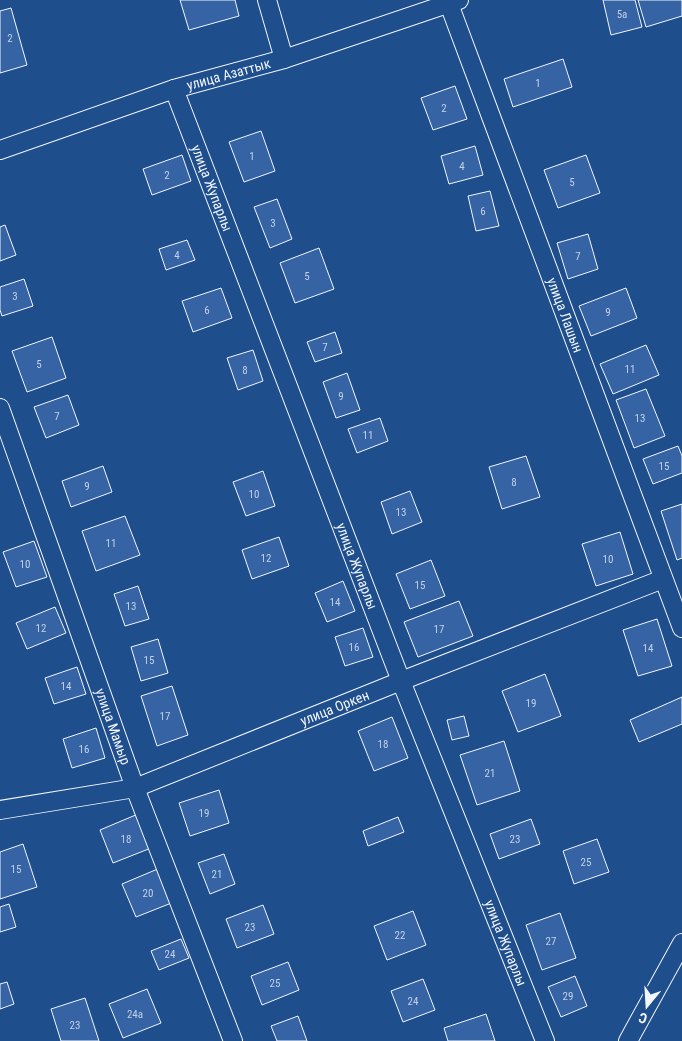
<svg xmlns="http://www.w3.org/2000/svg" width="682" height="1041" viewBox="0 0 682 1041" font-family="'Roboto Condensed',sans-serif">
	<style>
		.building { fill: #3563a3; stroke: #f2f6ff }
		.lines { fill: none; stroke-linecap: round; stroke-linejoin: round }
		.street-casing { stroke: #f2f6ff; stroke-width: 20 }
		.street { stroke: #1f4e8c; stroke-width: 18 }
		.labels { text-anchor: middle; stroke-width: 4; stroke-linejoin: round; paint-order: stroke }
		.number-label { font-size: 11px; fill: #c3d1e8 }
		.street-label { font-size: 14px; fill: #f2f6ff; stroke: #1f4e8c }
	</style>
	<rect width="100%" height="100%" fill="#1f4e8c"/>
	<g class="building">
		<polygon points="180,0 235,0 239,16 189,30"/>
		<polygon points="603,0 635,0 642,27 611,35"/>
		<polygon points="638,0 682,0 682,16 646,27"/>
		<polygon points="11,8 27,65 0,73 0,11"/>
		<polygon points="563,59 572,87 513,107 504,79"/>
		<polygon points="455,86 467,119 433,130 421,98"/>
		<polygon points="261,131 275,171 244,182 229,142"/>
		<polygon points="475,146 483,175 449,184 441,156"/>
		<polygon points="182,155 191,181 152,195 143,169"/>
		<polygon points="586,155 600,193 558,208 544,170"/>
		<polygon points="490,191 499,226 476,231 468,196"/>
		<polygon points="277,199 292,239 270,248 254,207"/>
		<polygon points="5,225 16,255 0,261 0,227"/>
		<polygon points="588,234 598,269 568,279 557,243"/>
		<polygon points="187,240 195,260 166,270 159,249"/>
		<polygon points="319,248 334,289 295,303 280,263"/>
		<polygon points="24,279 33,306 2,316 0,310 0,287"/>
		<polygon points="221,288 232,318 193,332 182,301"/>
		<polygon points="626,288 637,318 591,336 579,306"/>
		<polygon points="335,332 342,353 315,362 307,342"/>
		<polygon points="52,337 66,378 27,392 12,351"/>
		<polygon points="646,345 659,375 613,394 600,364"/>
		<polygon points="253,350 263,381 238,390 227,358"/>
		<polygon points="347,373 360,410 336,418 323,382"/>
		<polygon points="646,389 665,436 634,448 616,400"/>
		<polygon points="68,395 79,425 46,438 34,407"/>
		<polygon points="380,418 388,441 357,453 348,429"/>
		<polygon points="678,446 682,456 682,473 653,484 643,459"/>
		<polygon points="526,456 540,497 502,509 489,467"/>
		<polygon points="103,466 112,492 71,507 62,481"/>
		<polygon points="263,471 275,506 246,516 233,482"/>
		<polygon points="410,491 422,522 392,534 381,502"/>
		<polygon points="682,504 682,558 677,560 661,511"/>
		<polygon points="125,516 140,555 96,571 82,531"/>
		<polygon points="620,532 633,574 596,586 582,544"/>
		<polygon points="279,537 289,566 252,579 242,550"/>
		<polygon points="34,541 47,577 16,587 3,552"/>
		<polygon points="431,560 445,596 410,609 396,574"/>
		<polygon points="343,581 355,611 327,622 315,593"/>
		<polygon points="138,586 149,619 125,626 114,594"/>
		<polygon points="459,601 473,636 418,657 404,622"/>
		<polygon points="55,607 66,633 27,649 16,623"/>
		<polygon points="657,619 672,666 638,676 623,630"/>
		<polygon points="363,628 373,657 345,666 335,637"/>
		<polygon points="158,639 168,673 141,681 131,647"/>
		<polygon points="77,667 86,694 54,704 45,678"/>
		<polygon points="545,674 561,716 518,732 502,691"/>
		<polygon points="172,686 188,735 157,746 141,696"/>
		<polygon points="682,697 682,724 639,742 630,720"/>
		<polygon points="464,716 469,736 452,740 447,720"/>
		<polygon points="392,717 408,758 374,771 358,731"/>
		<polygon points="96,728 105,758 72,768 63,739"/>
		<polygon points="504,741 520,791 477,805 460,755"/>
		<polygon points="219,790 229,823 190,836 179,803"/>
		<polygon points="138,814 151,848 113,863 100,830"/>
		<polygon points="398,817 404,832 368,846 363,831"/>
		<polygon points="531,819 540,844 499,859 490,834"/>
		<polygon points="597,839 609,872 574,884 563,851"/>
		<polygon points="23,844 37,887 0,899 0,852"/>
		<polygon points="224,854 235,884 210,894 198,863"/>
		<polygon points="160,868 174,902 136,917 122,884"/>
		<polygon points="9,904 16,927 0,932 0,907"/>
		<polygon points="263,905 274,934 237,948 226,919"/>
		<polygon points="413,911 426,945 387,960 374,926"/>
		<polygon points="560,913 576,958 542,970 526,925"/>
		<polygon points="181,939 189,958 159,970 151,951"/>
		<polygon points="288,962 299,990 262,1005 251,976"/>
		<polygon points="575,976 587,1006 561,1017 548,987"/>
		<polygon points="423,979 435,1010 403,1022 391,991"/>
		<polygon points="7,982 14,1004 0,1009 0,984"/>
		<polygon points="147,989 161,1023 123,1038 109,1004"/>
		<polygon points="85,998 99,1041 61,1041 51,1009"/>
		<polygon points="486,1014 495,1041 448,1041 444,1028"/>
		<polygon points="298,1016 307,1041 277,1041 271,1026"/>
	</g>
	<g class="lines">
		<g class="street-casing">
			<g id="street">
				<polyline points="267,0 284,59"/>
				<path id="s1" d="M 449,4 L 682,628"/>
				<path id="s2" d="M 174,89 L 401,681 L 545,1041"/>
				<path id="s3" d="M 0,150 L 174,89 L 284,59 L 459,0"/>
				<path id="s4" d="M 0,408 L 135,788 L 233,1041"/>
				<path id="s5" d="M 0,810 L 135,788 L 401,681 L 663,579"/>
				<polyline points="628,1041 682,943"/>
			</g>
		</g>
		<use href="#street" class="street"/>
	</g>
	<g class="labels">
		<g class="number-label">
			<text x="622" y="18">5а</text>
			<text x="10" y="42">2</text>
			<text x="538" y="87">1</text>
			<text x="444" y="112">2</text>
			<text x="252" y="160">1</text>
			<text x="462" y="170">4</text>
			<text x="167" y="179">2</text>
			<text x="572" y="186">5</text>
			<text x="483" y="215">6</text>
			<text x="273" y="227">3</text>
			<text x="177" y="259">4</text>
			<text x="578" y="260">7</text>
			<text x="307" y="280">5</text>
			<text x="15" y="300">3</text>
			<text x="207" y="314">6</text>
			<text x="608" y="316">9</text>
			<text x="325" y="351">7</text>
			<text x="39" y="368">5</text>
			<text x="630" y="373">11</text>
			<text x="245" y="374">8</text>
			<text x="341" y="400">9</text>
			<text x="57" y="420">7</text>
			<text x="640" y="422">13</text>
			<text x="368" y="439">11</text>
			<text x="664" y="470">15</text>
			<text x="514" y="486">8</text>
			<text x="87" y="490">9</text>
			<text x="254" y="498">10</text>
			<text x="401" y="516">13</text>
			<text x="111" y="547">11</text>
			<text x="266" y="562">12</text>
			<text x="608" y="563">10</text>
			<text x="25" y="568">10</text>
			<text x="420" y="589">15</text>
			<text x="335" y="606">14</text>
			<text x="131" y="610">13</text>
			<text x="41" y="632">12</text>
			<text x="439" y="633">17</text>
			<text x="354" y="651">16</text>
			<text x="648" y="652">14</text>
			<text x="149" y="664">15</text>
			<text x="66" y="690">14</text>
			<text x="531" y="707">19</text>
			<text x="165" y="720">17</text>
			<text x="383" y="748">18</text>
			<text x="84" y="753">16</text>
			<text x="490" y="777">21</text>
			<text x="204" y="817">19</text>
			<text x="126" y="843">18</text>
			<text x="515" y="843">23</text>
			<text x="586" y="866">25</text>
			<text x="16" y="873">15</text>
			<text x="217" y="878">21</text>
			<text x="148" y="897">20</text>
			<text x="250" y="931">23</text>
			<text x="400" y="939">22</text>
			<text x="551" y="945">27</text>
			<text x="170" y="958">24</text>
			<text x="275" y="987">25</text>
			<text x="568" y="1000">29</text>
			<text x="413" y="1005">24</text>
			<text x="135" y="1018">24а</text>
			<text x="75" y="1029">23</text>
		</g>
		<g class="street-label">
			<text dy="5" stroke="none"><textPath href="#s3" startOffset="241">улица Азаттык</textPath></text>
			<text dy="5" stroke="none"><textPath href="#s2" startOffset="106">улица Жупарлы</textPath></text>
			<text dy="5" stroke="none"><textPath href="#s1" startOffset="332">улица Лашын</textPath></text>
			<text dy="5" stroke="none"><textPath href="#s2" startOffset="511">улица Жупарлы</textPath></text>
			<text dy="5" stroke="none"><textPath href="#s5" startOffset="352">улица Оркен</textPath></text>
			<text dy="5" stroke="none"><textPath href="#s4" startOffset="338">улица Мамыр</textPath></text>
			<text dy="5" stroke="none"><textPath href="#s2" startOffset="916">улица Жупарлы</textPath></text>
		</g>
	</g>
	<g transform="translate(647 1006) rotate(198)" stroke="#1f4e8c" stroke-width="4" paint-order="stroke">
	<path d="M0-4L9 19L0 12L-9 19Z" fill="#f2f6ff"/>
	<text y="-8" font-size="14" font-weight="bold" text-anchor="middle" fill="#f2f6ff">С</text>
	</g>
</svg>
